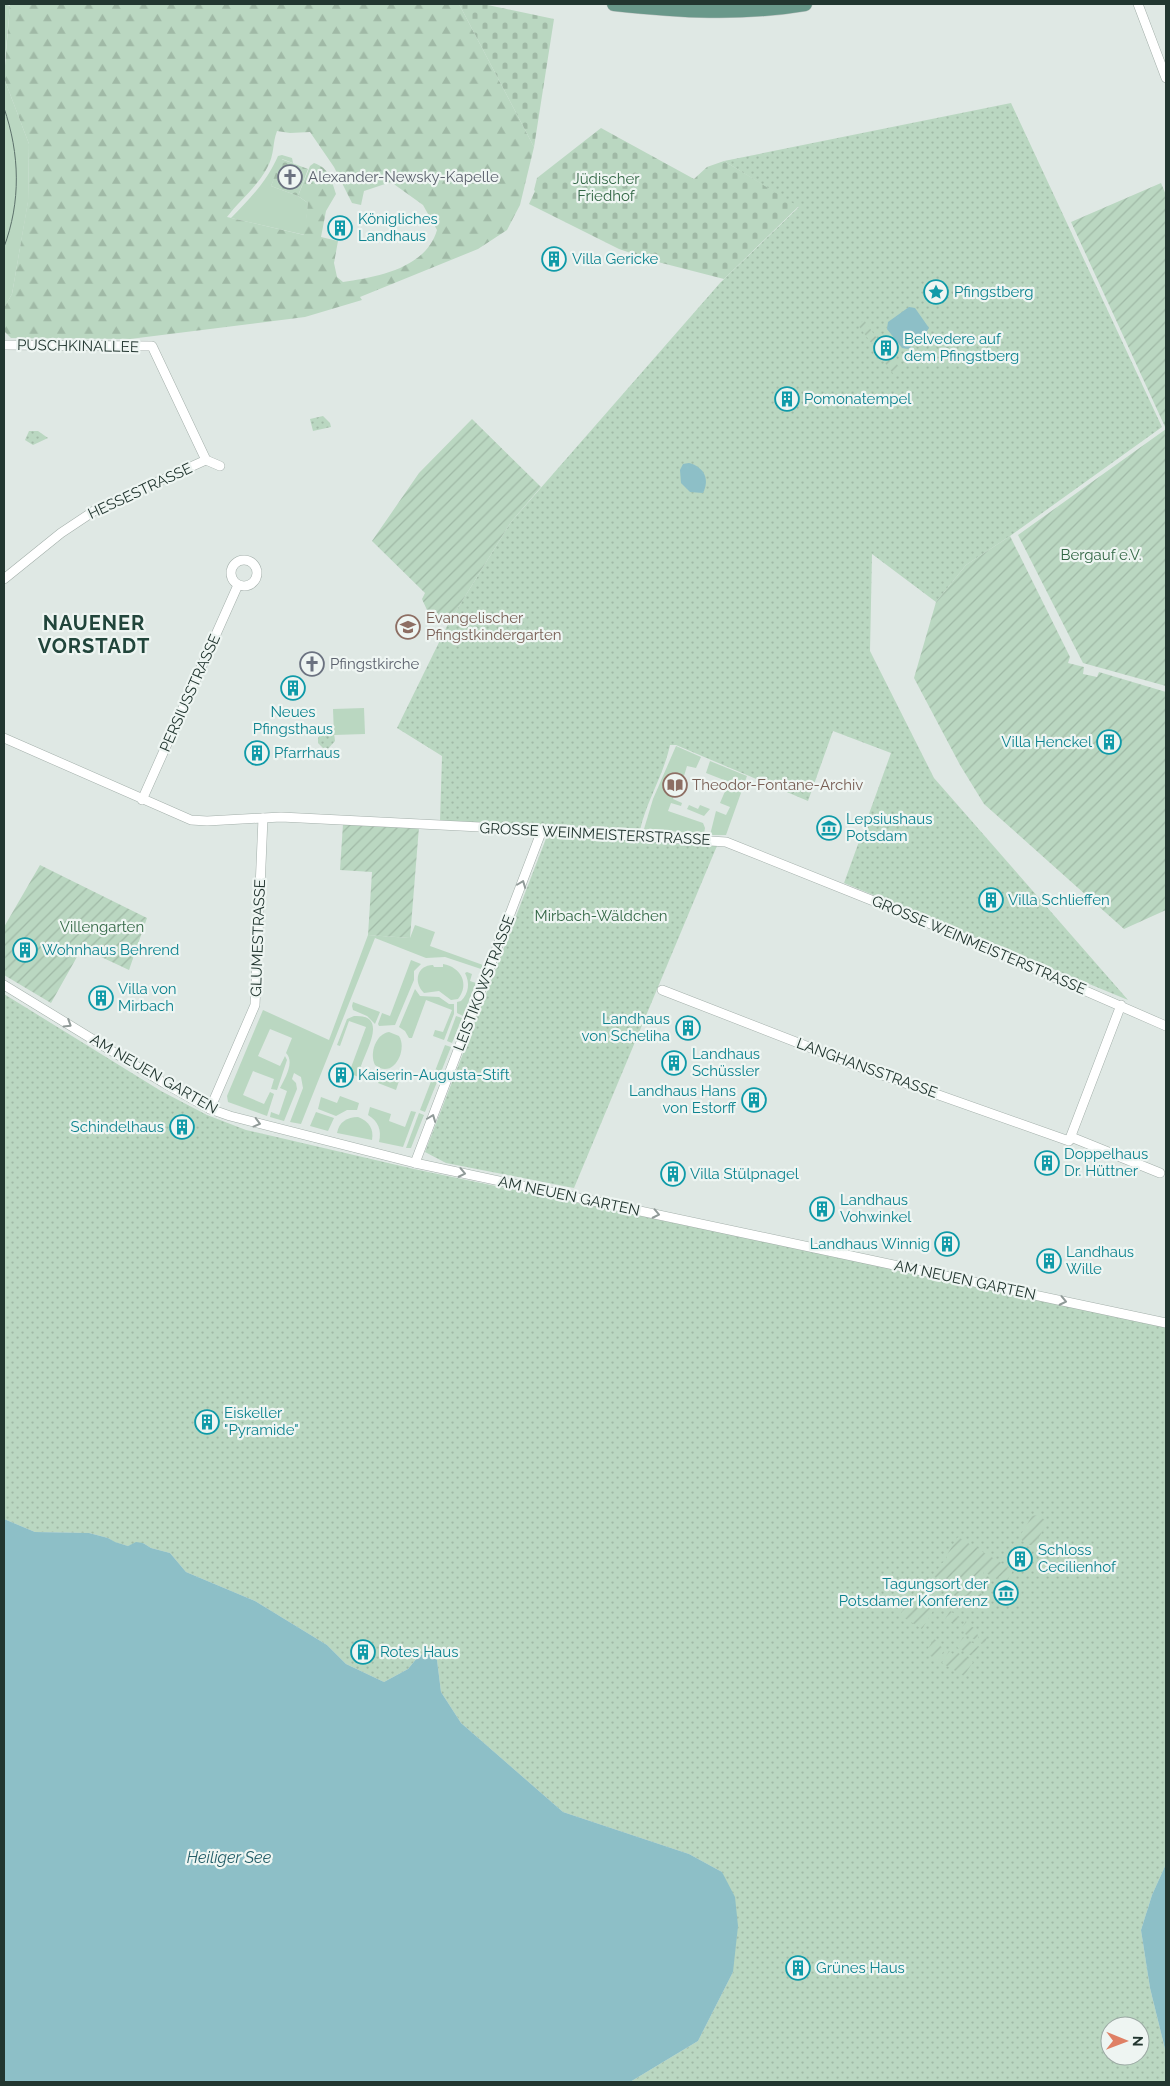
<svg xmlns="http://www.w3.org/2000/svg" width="1170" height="2086" viewBox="0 0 1170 2086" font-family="Raleway,sans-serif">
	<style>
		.grass { fill: #bad7c1 }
		.forest { fill: url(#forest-firs); fill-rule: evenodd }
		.cemetery { fill: url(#cemetery-stones) }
		.park { fill: url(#park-dots); fill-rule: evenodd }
		.garden { fill: url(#garden-furrows) }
		.water { fill: #8dbfc7 }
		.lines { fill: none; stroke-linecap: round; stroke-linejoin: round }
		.street-casing { stroke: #a3afaa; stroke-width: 10 }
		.primary-casing { stroke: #bdc3c1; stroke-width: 15 }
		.street { stroke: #fff; stroke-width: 9 }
		.primary { stroke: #69988a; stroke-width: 14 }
		.tram { stroke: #5c716b; stroke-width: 1 }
		.oneway { stroke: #909a98 }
		.labels { text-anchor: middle; stroke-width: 4.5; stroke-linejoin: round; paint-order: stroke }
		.worship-label { font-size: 15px; fill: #5b616d; stroke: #eef5f2; text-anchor: start }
		.park-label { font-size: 15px; fill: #326745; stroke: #eef5f2 }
		.culture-label { font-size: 15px; fill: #0d838f; stroke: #eef5f2; text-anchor: start }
		.street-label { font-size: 15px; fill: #223630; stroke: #eef5f2 }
		.education-label { font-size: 15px; fill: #785e54; stroke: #eef5f2; text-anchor: start }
		.water-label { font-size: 16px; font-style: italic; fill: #255f69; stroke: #eef5f2 }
		.district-label { font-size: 20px; font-weight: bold; letter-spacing: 1px; fill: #21453b; stroke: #eef5f2 }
	</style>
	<defs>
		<pattern id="forest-firs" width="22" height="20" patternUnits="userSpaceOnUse" patternTransform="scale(1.25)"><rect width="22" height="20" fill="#bad7c1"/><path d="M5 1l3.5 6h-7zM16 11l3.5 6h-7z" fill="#a0b9a6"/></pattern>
		<pattern id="cemetery-stones" width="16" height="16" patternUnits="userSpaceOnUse" patternTransform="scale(1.25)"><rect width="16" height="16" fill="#bad7c1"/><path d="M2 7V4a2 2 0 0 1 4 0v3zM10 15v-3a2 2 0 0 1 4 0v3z" fill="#a0b9a6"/></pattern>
		<pattern id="park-dots" width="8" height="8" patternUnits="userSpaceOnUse" patternTransform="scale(1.25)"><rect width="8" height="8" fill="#bad7c1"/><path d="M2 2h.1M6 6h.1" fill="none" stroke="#a0b9a6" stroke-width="1.8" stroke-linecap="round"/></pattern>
		<pattern id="garden-furrows" width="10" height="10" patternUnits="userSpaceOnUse" patternTransform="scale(1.25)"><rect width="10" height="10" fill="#bad7c1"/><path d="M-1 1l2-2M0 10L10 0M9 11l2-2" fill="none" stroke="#a0b9a6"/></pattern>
	</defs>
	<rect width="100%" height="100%" fill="#dfe8e4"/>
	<g class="grass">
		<polygon points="4,4 10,6 4,69"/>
		<polygon points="4,78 29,144 28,202 12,294 4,308"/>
		<path d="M 282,155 L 292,158 L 293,163 L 282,159 L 271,186 L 298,196 L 308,203 L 305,235 L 231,218 C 250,199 267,181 278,156 Z"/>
		<polygon points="364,708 365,734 334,735 333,709"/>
		<polygon points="676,746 701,757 696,768 687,766 684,776 674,772 666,790 675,794 673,799 682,803 681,806 671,803 668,811 703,823 705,828 704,834 644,829 653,799"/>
		<polygon points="710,761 747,776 726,835 710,835 716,811 726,815 730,807 720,803 729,782 706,773"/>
		<polygon points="689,805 698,809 700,805 710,809 704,816 687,809"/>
		<path d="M 415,925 L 435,932 L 430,946 L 483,965 L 481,969 L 445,957 L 426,958 L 375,938 L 301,1124 L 290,1122 L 303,1088 L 301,1077 L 294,1073 L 292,1079 L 296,1083 L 297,1089 L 284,1121 L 270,1117 L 271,1112 L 279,1115 L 287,1091 L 280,1088 C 285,1078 295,1062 286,1053 L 292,1038 L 270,1029 L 258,1056 L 280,1066 L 285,1056 L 287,1060 L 277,1090 L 271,1089 L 274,1079 L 253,1071 L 243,1095 L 264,1104 L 270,1092 L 274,1094 L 267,1116 L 228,1102 L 227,1096 L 263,1010 L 329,1040 L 368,935 L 410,938 Z"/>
		<polygon points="411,960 421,964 414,971 414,980 395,1025 379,1026 378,1024 382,1013 390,1016"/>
		<path d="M 443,964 C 461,967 470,984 458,999 L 451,1000 L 439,991 L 424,993 C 413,982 417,965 433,965 L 434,967 L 443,967 Z"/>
		<path d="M 467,972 L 472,974 L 470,981 L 476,983 L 463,1016 L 457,1013 L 457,1002 L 461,1001 C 469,993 470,983 465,973 Z"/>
		<polygon points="415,989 420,996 439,997 449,1004 454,1004 454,1014 444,1040 433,1036 435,1030 443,1032 452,1010 426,1000 412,1038 409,1038 405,1031 399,1027"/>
		<polygon points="353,1002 380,1012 375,1024 367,1016 353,1010 352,1006"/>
		<path d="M 354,1016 C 389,1014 366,1050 361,1066 L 362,1069 L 366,1071 L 363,1079 L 349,1073 L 366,1027 L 349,1021 L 340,1046 L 337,1045 L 347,1019 Z"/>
		<polygon points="456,1016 462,1018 452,1043 447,1041"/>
		<path d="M 389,1032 L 399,1036 C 408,1050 393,1080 375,1065 C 369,1053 376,1034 389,1032 Z"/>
		<polygon points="445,1045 451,1047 425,1112 420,1110"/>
		<polygon points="394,1075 400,1078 396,1090 378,1083 381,1076 388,1077"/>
		<polygon points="340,1096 359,1103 357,1110 347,1110 336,1116 318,1109 321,1097 337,1103"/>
		<path d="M 370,1107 L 391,1114 L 389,1121 L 405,1127 L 411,1111 L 416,1112 L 403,1147 L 379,1142 C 382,1130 378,1121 368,1115 Z"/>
		<polygon points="316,1112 334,1118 328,1131 310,1126"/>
		<polygon points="419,1113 424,1115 411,1148 406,1148"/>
		<path d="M 358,1117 C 369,1121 374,1129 372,1140 L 337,1133 C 339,1122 347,1117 358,1117 Z"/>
	</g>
	<path class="forest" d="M 10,4 L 459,4 L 534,147 L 520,205 L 507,230 L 478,249 L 360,297 L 362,300 L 305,317 L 130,339 L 11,338 L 4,331 L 4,308 L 12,294 L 28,201 L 29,144 L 4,78 ZM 277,131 L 290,133 L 310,132 L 334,167 L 352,203 L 361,205 L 364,191 L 391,182 L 423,205 L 437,230 C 426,268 378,277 343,282 L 337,277 L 334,263 L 338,241 L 321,237 L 326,211 L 336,194 C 331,179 329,168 314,163 L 310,166 L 298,196 L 308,203 L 304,235 L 227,217 C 239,201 257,187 267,168 C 275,154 272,144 277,131 Z"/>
	<g class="cemetery">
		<polygon points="459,4 483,4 554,19 534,147"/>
		<polygon points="601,128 694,179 707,167 724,161 799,206 724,279 654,261 619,249 529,204 535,191 534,190 537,178"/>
		<polygon points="281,159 308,169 298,196 271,186"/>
	</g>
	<g class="park">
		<path d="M 1011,103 L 1162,427 L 1010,536 L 966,565 L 936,602 L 872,554 L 870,651 L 934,778 L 1128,1000 L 844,883 L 891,753 L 833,731 L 808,801 L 676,745 L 670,745 C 664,774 647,800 640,830 L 440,821 L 442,756 L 397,728 L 448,624 L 511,522 L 720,283 L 799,207 L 724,161 Z"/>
		<polygon points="323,416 330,423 331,427 313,431 310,419"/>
		<polygon points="29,431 38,431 48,438 33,445 25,440"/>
		<polygon points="322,733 334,733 335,741 326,751 318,743 318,738"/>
		<polygon points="559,831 719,841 574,1188 446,1163 425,1152 547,836"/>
		<path d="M 4,994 L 161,1091 L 207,1115 L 246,1130 L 414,1169 L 1166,1325 L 1166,1864 L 1152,1895 L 1141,1930 L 1150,1988 L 1166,2053 L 1166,2082 L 630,2082 L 698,2041 L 733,1972 L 722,1872 L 689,1854 L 563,1812 L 461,1723 L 441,1692 L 437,1660 L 417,1658 L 408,1669 L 384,1682 L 346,1664 L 327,1645 L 255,1601 L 186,1572 L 170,1553 L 151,1548 L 143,1543 L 136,1543 L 128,1546 L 114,1542 L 108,1538 L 89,1533 L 35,1532 L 4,1519 ZM 1110,2026 L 1140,2026 L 1140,2056 L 1110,2056 Z"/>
	</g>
	<g class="garden">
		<polygon points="1161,183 1166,195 1166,686 1083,663 1018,535 1166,429 1071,222"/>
		<polygon points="864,320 878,340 872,344 858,325"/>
		<polygon points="889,354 902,371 895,376 882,359"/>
		<polygon points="472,419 541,487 511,522 448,624 427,610 422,599 425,593 372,541 419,473"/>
		<polygon points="1010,536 1070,657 1068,663 1084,667 1083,674 1097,677 1099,672 1166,692 1166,910 1124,929 984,804 960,765 914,678 936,602 966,565"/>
		<polygon points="343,824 419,827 410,938 368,935 372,872 340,870"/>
		<polygon points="40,865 147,918 129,970 82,948 51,1003 4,975 4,927"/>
		<path d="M 1037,1515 L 1045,1520 L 1046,1526 L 1034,1545 C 1028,1546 1021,1542 1020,1536 L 1032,1516 Z"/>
		<polygon points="958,1537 1013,1570 1007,1581 1000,1576 997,1579 984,1572 974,1589 983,1595 976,1609 934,1583 936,1578 934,1576 941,1564 946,1560 948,1553"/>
		<polygon points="923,1595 937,1604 922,1629 900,1615 909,1600 917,1605"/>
		<polygon points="950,1611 961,1618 957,1624 945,1619"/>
		<polygon points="966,1621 967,1624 976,1629 979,1640 987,1638 984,1645 965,1634 966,1631 962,1628"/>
		<polygon points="963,1637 981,1648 975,1658 957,1647"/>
		<polygon points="934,1639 941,1643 940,1646 945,1649 938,1660 925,1653"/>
		<polygon points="949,1651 953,1654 955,1651 973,1662 964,1676 942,1663"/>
	</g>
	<g class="water">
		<polygon points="909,307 915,308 929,328 927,331 928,334 908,349 902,348 887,329 888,322"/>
		<path d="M 689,463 C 704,467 710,479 703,493 L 690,492 L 681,483 L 680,470 L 683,464 Z"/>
		<polygon points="4,1519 35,1532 89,1533 108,1538 115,1542 128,1546 136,1542 143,1543 151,1548 170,1553 186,1572 255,1601 327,1645 346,1664 384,1682 408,1669 417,1658 426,1652 432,1653 437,1660 441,1692 461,1723 563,1812 689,1854 722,1872 735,1897 738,1926 733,1972 698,2041 630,2082 4,2082"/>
		<polygon points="1166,1864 1166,2053 1150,1988 1141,1930 1152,1895"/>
	</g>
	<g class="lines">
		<g class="street-casing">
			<g id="street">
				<polyline points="1138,4 1166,78"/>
				<polyline points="4,345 152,346 206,460 220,466"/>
				<circle cx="244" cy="573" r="13"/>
				<polyline points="4,579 61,533 97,509 206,460"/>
				<polyline points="4,738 191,820 207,821 281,817 542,830 726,842 941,928 1166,1026"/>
				<polyline points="142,800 238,585"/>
				<polyline points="4,985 164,1083 210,1109 230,1116 415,1163 1166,1323"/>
				<polyline points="662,990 868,1070 1069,1141 1121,1005"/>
				<polyline points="210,1109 255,1005 263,818"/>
				<polyline points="1071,1137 1160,1173"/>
				<polyline points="415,1163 542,830"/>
			</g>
		</g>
		<g class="primary-casing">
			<path id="primary" d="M 614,4 C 679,11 740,15 805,4"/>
		</g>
		<use href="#street" class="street"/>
		<use href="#primary" class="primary"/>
		<path class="tram" d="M 4,108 C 20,154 21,202 4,247"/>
	</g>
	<defs><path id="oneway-chevron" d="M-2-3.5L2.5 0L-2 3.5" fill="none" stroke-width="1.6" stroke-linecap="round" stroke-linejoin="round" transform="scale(1.25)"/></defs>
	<g class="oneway">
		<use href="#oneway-chevron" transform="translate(522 884) rotate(-69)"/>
		<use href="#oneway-chevron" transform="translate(68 1024) rotate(32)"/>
		<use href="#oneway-chevron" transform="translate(432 1118) rotate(-69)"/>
		<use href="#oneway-chevron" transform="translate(257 1123) rotate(15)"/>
		<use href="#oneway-chevron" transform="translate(462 1173) rotate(12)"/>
		<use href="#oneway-chevron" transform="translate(656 1214) rotate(12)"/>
		<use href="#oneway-chevron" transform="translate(1063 1301) rotate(12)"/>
	</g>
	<defs>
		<g id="church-ring" transform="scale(1.25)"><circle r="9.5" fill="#eef5f2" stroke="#6b7280" stroke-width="1.5"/><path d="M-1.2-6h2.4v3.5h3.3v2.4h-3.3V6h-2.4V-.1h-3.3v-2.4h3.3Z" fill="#6b7280"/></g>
		<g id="building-ring" transform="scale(1.25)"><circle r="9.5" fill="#eef5f2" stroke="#0f9aa8" stroke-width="1.5"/><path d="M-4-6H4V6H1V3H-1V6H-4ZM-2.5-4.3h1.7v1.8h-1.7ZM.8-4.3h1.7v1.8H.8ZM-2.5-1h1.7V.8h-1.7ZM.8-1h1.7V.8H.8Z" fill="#0f9aa8"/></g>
		<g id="sight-ring" transform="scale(1.25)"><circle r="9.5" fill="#eef5f2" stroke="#0f9aa8" stroke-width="1.5"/><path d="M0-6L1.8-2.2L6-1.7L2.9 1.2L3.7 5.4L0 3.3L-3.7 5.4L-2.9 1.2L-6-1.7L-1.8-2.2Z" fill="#0f9aa8"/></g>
		<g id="school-ring" transform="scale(1.25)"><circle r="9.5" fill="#eef5f2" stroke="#8d6e63" stroke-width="1.5"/><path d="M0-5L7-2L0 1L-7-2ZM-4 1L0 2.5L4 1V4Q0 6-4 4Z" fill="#8d6e63"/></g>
		<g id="library-ring" transform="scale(1.25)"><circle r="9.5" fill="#eef5f2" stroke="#8d6e63" stroke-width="1.5"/><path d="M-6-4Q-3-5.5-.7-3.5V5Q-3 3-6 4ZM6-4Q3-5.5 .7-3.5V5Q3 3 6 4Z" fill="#8d6e63"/></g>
		<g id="museum-ring" transform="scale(1.25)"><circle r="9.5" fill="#eef5f2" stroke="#0f9aa8" stroke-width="1.5"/><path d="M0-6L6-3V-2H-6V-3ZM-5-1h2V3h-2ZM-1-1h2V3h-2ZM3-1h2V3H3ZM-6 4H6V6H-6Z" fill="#0f9aa8"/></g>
	</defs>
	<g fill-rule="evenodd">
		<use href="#church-ring" x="290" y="177"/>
		<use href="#building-ring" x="340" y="228"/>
		<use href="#building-ring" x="554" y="259"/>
		<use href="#sight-ring" x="936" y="292"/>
		<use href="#building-ring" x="886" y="348"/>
		<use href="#building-ring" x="787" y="399"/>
		<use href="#school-ring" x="408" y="627"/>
		<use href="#church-ring" x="312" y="664"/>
		<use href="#building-ring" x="293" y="688"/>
		<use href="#building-ring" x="1109" y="742"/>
		<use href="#building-ring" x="257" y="753"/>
		<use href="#library-ring" x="675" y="785"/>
		<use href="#museum-ring" x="829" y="828"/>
		<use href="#building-ring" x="991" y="900"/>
		<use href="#building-ring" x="25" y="950"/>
		<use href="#building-ring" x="101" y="998"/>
		<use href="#building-ring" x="688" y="1028"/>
		<use href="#building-ring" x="674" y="1063"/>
		<use href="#building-ring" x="341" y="1075"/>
		<use href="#building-ring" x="754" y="1100"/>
		<use href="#building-ring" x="182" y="1127"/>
		<use href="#building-ring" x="1047" y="1163"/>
		<use href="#building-ring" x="673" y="1174"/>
		<use href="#building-ring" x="822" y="1209"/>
		<use href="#building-ring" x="947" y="1244"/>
		<use href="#building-ring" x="1049" y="1261"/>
		<use href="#building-ring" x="207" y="1422"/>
		<use href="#building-ring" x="1020" y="1559"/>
		<use href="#museum-ring" x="1006" y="1593"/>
		<use href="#building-ring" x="363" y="1652"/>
		<use href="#building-ring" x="798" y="1968"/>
	</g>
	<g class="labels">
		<g class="worship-label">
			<text x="308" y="182">Alexander-Newsky-Kapelle</text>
			<text x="330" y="669">Pfingstkirche</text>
		</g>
		<g class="park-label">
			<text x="606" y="184">Jüdischer<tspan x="606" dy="17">Friedhof</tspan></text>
			<text x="1101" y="560">Bergauf e.V.</text>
			<text x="601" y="921">Mirbach-Wäldchen</text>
			<text x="102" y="932">Villengarten</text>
		</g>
		<g class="culture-label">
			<text x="358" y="224">Königliches<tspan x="358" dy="17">Landhaus</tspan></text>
			<text x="572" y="264">Villa Gericke</text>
			<text x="954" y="297">Pfingstberg</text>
			<text x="904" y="344">Belvedere auf<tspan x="904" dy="17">dem Pfingstberg</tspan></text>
			<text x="804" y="404">Pomonatempel</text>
			<text x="293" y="717" text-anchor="middle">Neues<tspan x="293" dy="17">Pfingsthaus</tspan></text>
			<text x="1092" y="747" text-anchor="end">Villa Henckel</text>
			<text x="274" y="758">Pfarrhaus</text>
			<text x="846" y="824">Lepsiushaus<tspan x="846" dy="17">Potsdam</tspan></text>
			<text x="1008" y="905">Villa Schlieffen</text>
			<text x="42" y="955">Wohnhaus Behrend</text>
			<text x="118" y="994">Villa von<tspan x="118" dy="17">Mirbach</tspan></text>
			<text x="670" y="1024" text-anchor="end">Landhaus<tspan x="670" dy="17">von Scheliha</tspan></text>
			<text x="692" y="1059">Landhaus<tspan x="692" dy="17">Schüssler</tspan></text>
			<text x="358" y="1080">Kaiserin-Augusta-Stift</text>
			<text x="736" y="1096" text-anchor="end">Landhaus Hans<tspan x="736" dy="17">von Estorff</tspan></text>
			<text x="164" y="1132" text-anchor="end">Schindelhaus</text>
			<text x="1064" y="1159">Doppelhaus<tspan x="1064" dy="17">Dr. Hüttner</tspan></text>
			<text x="690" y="1179">Villa Stülpnagel</text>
			<text x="840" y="1205">Landhaus<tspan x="840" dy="17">Vohwinkel</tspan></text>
			<text x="930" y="1249" text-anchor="end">Landhaus Winnig</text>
			<text x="1066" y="1257">Landhaus<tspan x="1066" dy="17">Wille</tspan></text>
			<text x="224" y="1418">Eiskeller<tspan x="224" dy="17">"Pyramide"</tspan></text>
			<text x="1038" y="1555">Schloss<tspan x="1038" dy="17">Cecilienhof</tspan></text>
			<text x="988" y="1589" text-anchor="end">Tagungsort der<tspan x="988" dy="17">Potsdamer Konferenz</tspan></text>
			<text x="380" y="1657">Rotes Haus</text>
			<text x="816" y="1973">Grünes Haus</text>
		</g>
		<g class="street-label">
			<text transform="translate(78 346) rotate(1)" y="5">PUSCHKINALLEE</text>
			<text transform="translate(140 491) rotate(-25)" y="5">HESSESTRASSE</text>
			<text transform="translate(190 693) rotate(-66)" y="5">PERSIUSSTRASSE</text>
			<text transform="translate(595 834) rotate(3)" y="5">GROSSE WEINMEISTERSTRASSE</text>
			<text transform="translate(258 938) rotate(-88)" y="5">GLUMESTRASSE</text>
			<text transform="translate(979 945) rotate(23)" y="5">GROSSE WEINMEISTERSTRASSE</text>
			<text transform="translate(484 983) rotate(-69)" y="5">LEISTIKOWSTRASSE</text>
			<text transform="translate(867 1068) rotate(20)" y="5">LANGHANSSTRASSE</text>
			<text transform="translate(154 1074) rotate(30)" y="5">AM NEUEN GARTEN</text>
			<text transform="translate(569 1196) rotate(12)" y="5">AM NEUEN GARTEN</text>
			<text transform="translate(965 1280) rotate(12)" y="5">AM NEUEN GARTEN</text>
		</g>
		<g class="education-label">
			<text x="426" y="623">Evangelischer<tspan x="426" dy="17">Pfingstkindergarten</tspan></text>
			<text x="692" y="790">Theodor-Fontane-Archiv</text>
		</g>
		<g class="water-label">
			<text x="229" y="1863">Heiliger See</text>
		</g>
		<g class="district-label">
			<text x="94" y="630">NAUENER<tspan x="94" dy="23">VORSTADT</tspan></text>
		</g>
	</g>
	<rect width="1170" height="2086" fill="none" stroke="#223630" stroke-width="10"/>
	<g transform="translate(1125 2041) rotate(91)"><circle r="24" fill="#eef5f2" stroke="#9ca9a4"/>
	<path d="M0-4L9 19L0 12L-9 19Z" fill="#df8065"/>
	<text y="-8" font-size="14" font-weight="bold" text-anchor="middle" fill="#223630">N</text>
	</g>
</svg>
